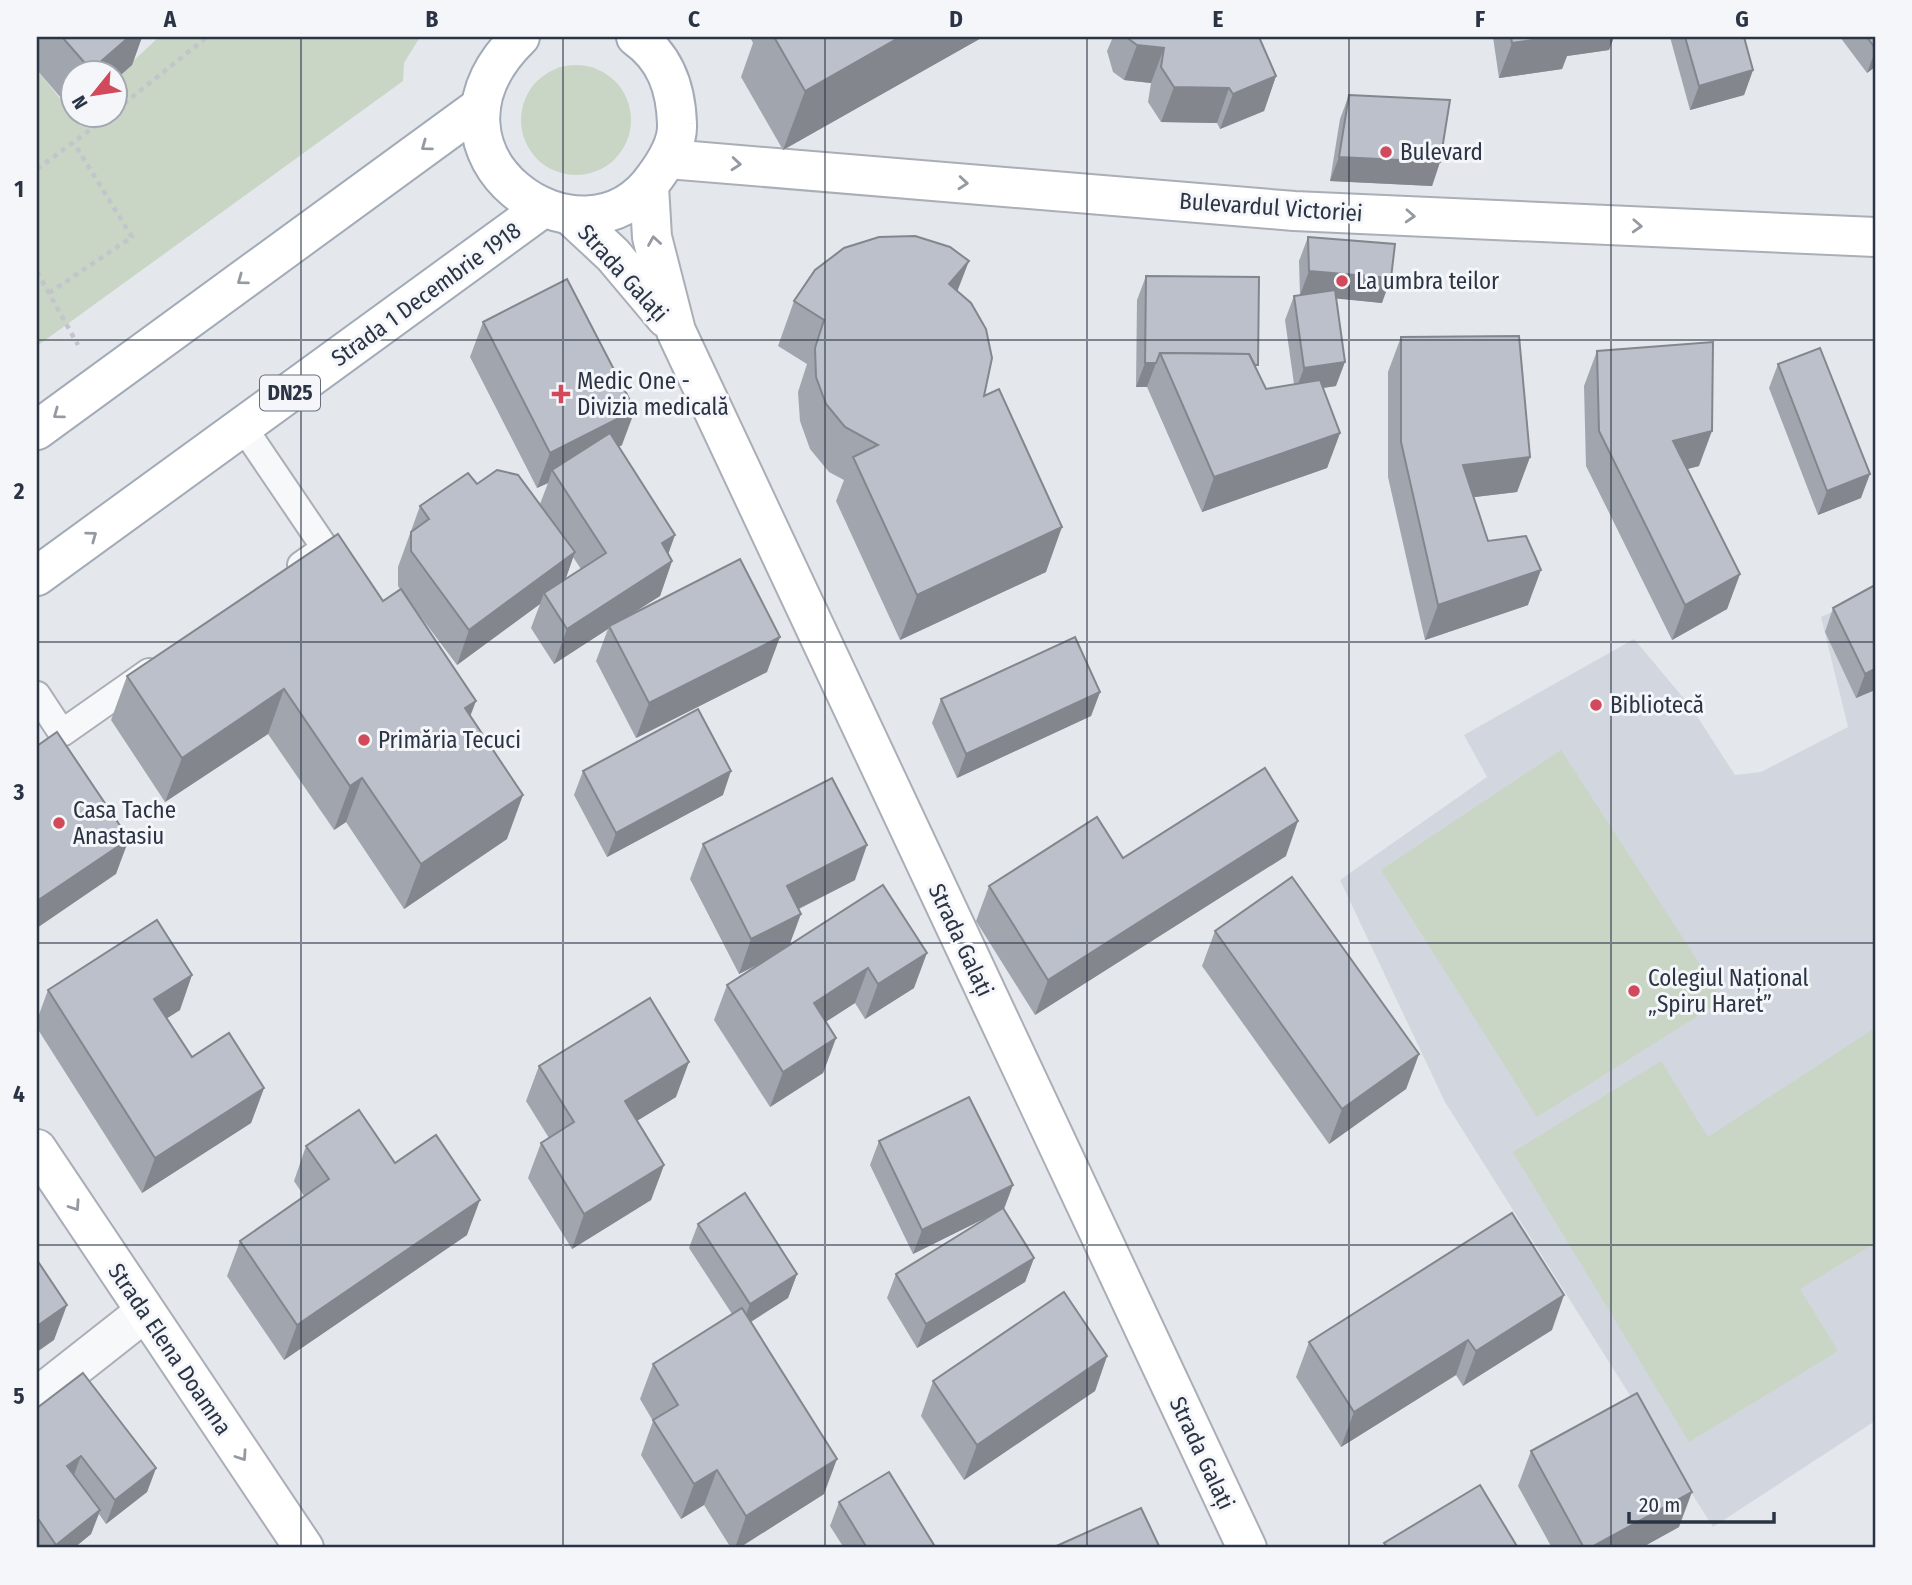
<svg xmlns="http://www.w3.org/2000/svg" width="1912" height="1585" viewBox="0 0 1912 1585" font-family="'Fira Sans Condensed',sans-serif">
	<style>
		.built { fill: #d2d6de }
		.green { fill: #c9d6c5 }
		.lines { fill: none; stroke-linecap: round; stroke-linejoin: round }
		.lane-casing { stroke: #a9aeb7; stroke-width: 30 }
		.street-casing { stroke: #a9aeb7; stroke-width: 42 }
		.secondary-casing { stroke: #a9aeb7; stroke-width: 42 }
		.primary-casing { stroke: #a3abb8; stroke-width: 42 }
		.path { stroke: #c2c5cb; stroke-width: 4.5; stroke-dasharray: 5 5; stroke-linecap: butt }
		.lane { stroke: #f7f8fa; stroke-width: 26 }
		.street { stroke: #f7f8fa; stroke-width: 38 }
		.secondary { stroke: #fff; stroke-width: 38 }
		.primary { stroke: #fff; stroke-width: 38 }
		.wall { fill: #a1a5ae; fill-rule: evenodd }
		.shaded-wall { fill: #83868d }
		.building { fill: #bbc0ca; stroke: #83868d; stroke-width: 2 }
		.oneway { stroke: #959aa2 }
		.grid { fill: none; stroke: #2b3445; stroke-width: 2; stroke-opacity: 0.55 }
		.poi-dot { fill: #d1495b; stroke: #f4f6f9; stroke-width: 2.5 }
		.labels { text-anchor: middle; stroke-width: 6; stroke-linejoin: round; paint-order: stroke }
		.shield { fill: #f4f6f9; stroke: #676e7b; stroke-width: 2 }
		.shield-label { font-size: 21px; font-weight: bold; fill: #2b3445 }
		.poi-label { font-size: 23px; fill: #2b3445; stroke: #f4f6f9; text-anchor: start }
		.street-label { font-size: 23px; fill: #2b3445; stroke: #f4f6f9 }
		.neatline { fill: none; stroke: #2b3445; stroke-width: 2.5 }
		.grid-label { font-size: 23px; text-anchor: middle; font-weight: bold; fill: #2b3445 }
	</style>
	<rect width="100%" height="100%" fill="#e4e7ec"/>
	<polygon class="built" points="1875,592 1875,1421 1713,1527 1445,1102 1340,880 1487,777 1464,735 1634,639 1691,707 1735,775 1761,772 1848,727 1821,617"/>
	<g class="green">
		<polygon points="159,37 420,37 404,63 403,81 37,346 37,70 74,116 116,116 116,77"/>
		<circle cx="576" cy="120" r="55"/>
		<polygon points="1561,750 1723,1000 1537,1117 1381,870"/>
		<polygon points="1875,1028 1875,1243 1800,1289 1838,1351 1689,1442 1513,1152 1661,1061 1708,1137"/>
	</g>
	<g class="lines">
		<g class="lane-casing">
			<g id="lane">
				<polyline points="243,427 325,548 301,565"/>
				<polyline points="37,695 62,733 149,672"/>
			</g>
		</g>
		<g class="street-casing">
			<polyline id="street" points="37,1397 145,1312"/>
		</g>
		<g class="secondary-casing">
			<g id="secondary">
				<polyline points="668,159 1294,211 1875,237"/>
				<polyline points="649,186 652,237 676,331 1247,1548"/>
				<polyline points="570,215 613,255 666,318"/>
				<polyline points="37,1149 304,1548"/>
			</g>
		</g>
		<g class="primary-casing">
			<g id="primary">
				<path d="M 520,37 C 400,154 583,281 655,177 C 666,162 678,143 677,124 C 676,89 666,58 636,37"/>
				<polyline points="37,430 481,106"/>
				<polyline points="37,576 543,208"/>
			</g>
		</g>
		<g class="path">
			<polyline points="116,110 207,37"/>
			<polyline points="37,169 109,116"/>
			<polyline points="37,272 78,345"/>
			<polyline points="49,293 132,237 74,143"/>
		</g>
		<use href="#lane" class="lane"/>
		<use href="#street" class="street"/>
		<use href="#secondary" class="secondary"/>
		<use href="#primary" class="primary"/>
	</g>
	<g class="wall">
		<polygon points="37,37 142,37 132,65 116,79 116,74 74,74 74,113 37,70"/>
		<polygon points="750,37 983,37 783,150 741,77 753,43"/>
		<polygon points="1113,37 1259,37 1276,76 1264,111 1220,129 1217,123 1161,122 1148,102 1151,83 1124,80 1113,72 1107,51"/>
		<polygon points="1493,37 1614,37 1609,50 1567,56 1562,69 1499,78"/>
		<polygon points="1670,37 1744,37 1753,70 1744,95 1690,110"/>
		<polygon points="1840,37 1875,37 1875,67 1867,73"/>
		<polygon points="1349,95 1440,162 1432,186 1330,181 1340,119"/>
		<polygon points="1308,237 1382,303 1336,298 1336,386 1323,388 1340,433 1327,468 1202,512 1147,387 1136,387 1137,300 1146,276 1256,369 1266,389 1294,384 1285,320 1294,296 1300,295 1299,261"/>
		<polygon points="957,292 984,396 1046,572 900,640 836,501 844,480 829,472 810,449 800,421 798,392 807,364 778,346 794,301"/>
		<path d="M 483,322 L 622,445 L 619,447 L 668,554 L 672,561 L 660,596 L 627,616 L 767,672 L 636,738 L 596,661 L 608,629 L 554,664 L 531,628 L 540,604 L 457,665 L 408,600 L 470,716 L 507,839 L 404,909 L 346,822 L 334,830 L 268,734 L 165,802 L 111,720 L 127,676 L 383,601 L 400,589 L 398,586 L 398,567 L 420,506 L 477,484 L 540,504 L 548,483 L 537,488 L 470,357 ZM 573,557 L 581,569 L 565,579 Z"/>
		<polygon points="1401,337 1530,457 1517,492 1474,497 1488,541 1528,605 1425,640 1388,477 1388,372"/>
		<polygon points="1597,351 1699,466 1687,469 1740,574 1727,609 1672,640 1586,466 1584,386"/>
		<polygon points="1778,364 1861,498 1818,515 1769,388"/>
		<polygon points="1833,608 1875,690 1856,698 1825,632"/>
		<polygon points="1100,692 1091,716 957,778 932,723 941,699"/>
		<polygon points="583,771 723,795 607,857 574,795"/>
		<polygon points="703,844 855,880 799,909 790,944 883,885 914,988 865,1019 855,1003 825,1022 836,1038 823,1073 770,1107 714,1020 727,985 763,962 739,974 690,879"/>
		<polygon points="1286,856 1035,1015 976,921 989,886 1123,858"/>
		<polygon points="1215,931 1419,1054 1406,1089 1329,1144 1202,966"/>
		<polygon points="48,990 180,1010 167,1018 192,1057 264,1088 251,1123 142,1193 37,1028 37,1020"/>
		<polygon points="539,1066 676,1097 637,1121 664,1165 651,1200 572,1249 528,1178 541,1143 549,1138 526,1101"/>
		<polygon points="879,1141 1004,1209 1034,1258 1025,1282 917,1348 887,1298 896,1274 991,1215 913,1254 870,1165"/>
		<polygon points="306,1146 395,1163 467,1235 284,1360 227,1276 240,1241 304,1196 294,1181"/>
		<polygon points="698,1224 797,1274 788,1298 751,1322 824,1494 739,1548 731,1548 704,1505 681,1519 641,1455 653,1421 640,1399 653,1364 732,1314 689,1248"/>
		<polygon points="1552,1330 1463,1386 1456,1375 1341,1447 1296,1377 1309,1342"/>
		<polygon points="1107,1356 1095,1391 964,1480 921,1416 933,1381"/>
		<polygon points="37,1408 156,1468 147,1492 106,1524 99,1514 91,1534 74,1548 37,1548"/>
		<polygon points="1531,1451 1679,1527 1641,1548 1552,1548 1518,1486"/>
		<polygon points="839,1502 933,1548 844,1548 830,1526"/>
	</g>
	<g class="shaded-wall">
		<polygon points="129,37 142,37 132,65 116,79 116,74 90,74 91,70"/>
		<polygon points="900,37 983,37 783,150 805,91"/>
		<polygon points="1554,37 1614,37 1609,50 1567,56 1562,69 1499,78 1512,43"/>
		<polygon points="1137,45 1164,48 1151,83 1124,80"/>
		<polygon points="1875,51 1875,67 1867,73"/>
		<polygon points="1753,70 1744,95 1690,110 1699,86"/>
		<polygon points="1276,76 1264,111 1220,129 1233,94"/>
		<polygon points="1174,87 1229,88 1217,123 1161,122"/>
		<polygon points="1339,157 1440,162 1432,186 1330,181"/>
		<polygon points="969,261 952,305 949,284"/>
		<polygon points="1309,271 1391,278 1382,303 1300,295"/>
		<polygon points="1345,362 1336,386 1295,392 1304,368"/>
		<polygon points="1145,363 1156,363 1147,387 1136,387"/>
		<polygon points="635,410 622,445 557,478 552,470 548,483 537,488 550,453"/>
		<polygon points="1712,431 1699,466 1660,476 1673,441"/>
		<polygon points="1340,433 1327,468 1202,512 1214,477"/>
		<polygon points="1530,457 1517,492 1450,500 1463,465"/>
		<polygon points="1870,474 1861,498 1818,515 1827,491"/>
		<polygon points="1062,527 1046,572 900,640 917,595"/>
		<polygon points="675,535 664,566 672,561 660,596 610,628 609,626 608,629 554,664 567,629 662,543"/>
		<polygon points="575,552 563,587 544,593 540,604 457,665 469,630"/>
		<polygon points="1541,570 1528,605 1425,640 1438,605"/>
		<polygon points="1740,574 1727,609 1672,640 1685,605"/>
		<polygon points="780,637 767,672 636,738 649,703"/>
		<polygon points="1875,669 1875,690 1856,698 1865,674"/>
		<polygon points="284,689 268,734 165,802 182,758"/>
		<polygon points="1100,692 1091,716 957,778 966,754"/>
		<polygon points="476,701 459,746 465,708"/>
		<polygon points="731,771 723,795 607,857 616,833"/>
		<polygon points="362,778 346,822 334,830 350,786"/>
		<polygon points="523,795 507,839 404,909 421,864"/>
		<polygon points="1298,821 1286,856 1035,1015 1048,980"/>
		<polygon points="129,839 116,874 37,928 37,901"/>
		<polygon points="867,845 855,880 774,921 787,886"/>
		<polygon points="801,914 788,949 739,974 751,939"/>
		<polygon points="927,953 914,988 865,1019 878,984"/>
		<polygon points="868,968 855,1003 801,1038 814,1003"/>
		<polygon points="192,975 180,1010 142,1034 154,999"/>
		<polygon points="836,1038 823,1073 770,1107 783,1072"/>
		<polygon points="1419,1054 1406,1089 1329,1144 1342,1109"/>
		<polygon points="689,1062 676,1097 612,1136 625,1101"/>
		<polygon points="264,1088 251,1123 142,1193 155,1158"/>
		<polygon points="664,1165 651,1200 572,1249 584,1214"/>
		<polygon points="1013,1185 1004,1209 913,1254 922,1230"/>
		<polygon points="480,1200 467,1235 284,1360 297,1325"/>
		<polygon points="1034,1258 1025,1282 917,1348 926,1324"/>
		<polygon points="797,1274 788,1298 741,1328 750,1304"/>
		<polygon points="1564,1295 1552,1330 1463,1386 1476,1351"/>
		<polygon points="67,1305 54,1340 37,1352 37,1326"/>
		<polygon points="1468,1340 1456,1375 1341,1447 1354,1412"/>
		<polygon points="1107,1356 1095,1391 964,1480 977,1445"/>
		<polygon points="81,1456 72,1480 67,1466"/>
		<polygon points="837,1459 824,1494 739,1548 735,1548 746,1516"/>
		<polygon points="156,1468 147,1492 106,1524 115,1500"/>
		<polygon points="717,1470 704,1505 681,1519 694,1484"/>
		<polygon points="1692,1492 1679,1527 1641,1548 1590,1548"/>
		<polygon points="100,1510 91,1534 74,1548 55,1548 56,1545"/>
	</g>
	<g class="building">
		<polygon points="62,37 129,37 91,70"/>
		<polygon points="774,37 900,37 805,91"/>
		<polygon points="1126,37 1259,37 1276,76 1233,94 1229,88 1174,87 1161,67 1164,48 1137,45"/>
		<polygon points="1511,37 1554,37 1512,43"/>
		<polygon points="1685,37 1744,37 1753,70 1699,86"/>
		<polygon points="1867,37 1875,37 1875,48"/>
		<polygon points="1349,95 1450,100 1440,162 1339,157"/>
		<polygon points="915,236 950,247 969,261 949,284 971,303 986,329 992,358 984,396 999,389 1062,527 917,595 853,457 878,445 845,427 826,404 816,377 815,348 824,320 794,301 815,270 844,248 879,237"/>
		<polygon points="1308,237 1395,244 1391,278 1309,271"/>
		<polygon points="1146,276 1259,277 1258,365 1255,365 1249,354 1160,353 1156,363 1145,363"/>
		<polygon points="567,279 635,410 550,453 483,322"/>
		<polygon points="1335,290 1345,362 1304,368 1294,296"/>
		<polygon points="1519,336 1530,457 1463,465 1488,541 1526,536 1541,570 1438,605 1401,442 1401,337"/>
		<polygon points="1713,342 1712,431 1673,441 1740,574 1685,605 1599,431 1597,351"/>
		<polygon points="1820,348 1870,474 1827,491 1778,364"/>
		<polygon points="1160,353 1249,354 1266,389 1320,380 1340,433 1214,477"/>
		<polygon points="610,433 675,535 662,543 672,561 567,629 544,593 606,553 552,470"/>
		<polygon points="497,470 518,475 575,552 469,630 411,551 411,532 429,519 420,506 468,473 477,484"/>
		<polygon points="338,534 383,601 401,589 476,701 465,708 523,795 421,864 362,778 350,786 284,689 182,758 127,676"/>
		<polygon points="740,559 780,637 649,703 609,626"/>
		<polygon points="1875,585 1875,669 1865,674 1833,608"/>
		<polygon points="1075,637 1100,692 966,754 941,699"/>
		<polygon points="698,709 731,771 616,833 583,771"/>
		<polygon points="57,732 129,839 37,901 37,746"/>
		<polygon points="1265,768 1298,821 1048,980 989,886 1097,817 1123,858"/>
		<polygon points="832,778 867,845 787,886 801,914 751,939 703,844"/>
		<polygon points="1292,877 1419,1054 1342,1109 1215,931"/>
		<polygon points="883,885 927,953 878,984 868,968 814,1003 836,1038 783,1072 727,985"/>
		<polygon points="157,920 192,975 154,999 192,1057 229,1033 264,1088 155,1158 48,990"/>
		<polygon points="650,998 689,1062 625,1101 664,1165 584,1214 541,1143 574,1122 539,1066"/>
		<polygon points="969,1097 1013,1185 922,1230 879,1141"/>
		<polygon points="359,1110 395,1163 436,1135 480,1200 297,1325 240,1241 329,1179 306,1146"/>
		<polygon points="745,1193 797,1274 750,1304 698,1224"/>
		<polygon points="1003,1208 1034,1258 926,1324 896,1274"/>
		<polygon points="1512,1213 1564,1295 1476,1351 1468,1340 1354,1412 1309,1342"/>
		<polygon points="37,1260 67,1305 37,1326"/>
		<polygon points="1064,1292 1107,1356 977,1445 933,1381"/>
		<polygon points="742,1308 837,1459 746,1516 717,1470 694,1484 653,1420 678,1405 653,1364"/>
		<polygon points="83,1373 156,1468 115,1500 81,1456 67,1466 100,1510 56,1545 39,1520 37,1522 37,1408"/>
		<polygon points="1637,1393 1692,1492 1590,1548 1584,1548 1531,1451"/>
		<polygon points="889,1472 934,1545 929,1548 867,1548 839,1502"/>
		<polygon points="1480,1485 1518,1548 1388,1548 1384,1543"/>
		<polygon points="1141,1508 1160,1548 1052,1548"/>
	</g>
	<defs><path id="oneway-chevron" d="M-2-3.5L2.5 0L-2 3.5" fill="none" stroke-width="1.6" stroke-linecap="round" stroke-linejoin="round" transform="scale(1.75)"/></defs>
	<g class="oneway">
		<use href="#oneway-chevron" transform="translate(426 146) rotate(144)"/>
		<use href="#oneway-chevron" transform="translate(736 164) rotate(5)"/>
		<use href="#oneway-chevron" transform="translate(963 183) rotate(5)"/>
		<use href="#oneway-chevron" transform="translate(1410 216) rotate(3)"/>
		<use href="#oneway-chevron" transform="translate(1637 226) rotate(3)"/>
		<use href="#oneway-chevron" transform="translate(654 241) rotate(-99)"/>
		<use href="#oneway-chevron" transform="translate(242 280) rotate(144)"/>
		<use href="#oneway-chevron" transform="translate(58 414) rotate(144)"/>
		<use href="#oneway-chevron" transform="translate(92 536) rotate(-36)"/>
		<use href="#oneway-chevron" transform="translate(75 1206) rotate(56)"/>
		<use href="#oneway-chevron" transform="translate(242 1456) rotate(56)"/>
	</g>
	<path class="grid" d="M 301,37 L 301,1548M 563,37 L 563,1548M 825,37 L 825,1548M 1087,37 L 1087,1548M 1349,37 L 1349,1548M 1611,37 L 1611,1548M 37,340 L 1875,340M 37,642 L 1875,642M 37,943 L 1875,943M 37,1245 L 1875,1245"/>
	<g class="poi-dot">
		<circle cx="1386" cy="152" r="7"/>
		<circle cx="1342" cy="281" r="7"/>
		<path d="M557.5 383.5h7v7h7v7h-7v7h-7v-7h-7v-7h7z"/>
		<circle cx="1596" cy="705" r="7"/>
		<circle cx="364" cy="740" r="7"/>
		<circle cx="59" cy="823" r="7"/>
		<circle cx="1634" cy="991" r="7"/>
	</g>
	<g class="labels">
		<rect class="shield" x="260" y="375.5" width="60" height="35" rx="5"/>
		<g class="shield-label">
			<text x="290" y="400">DN25</text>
		</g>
		<g class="poi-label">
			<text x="1400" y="160">Bulevard</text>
			<text x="1356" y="289">La umbra teilor</text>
			<text x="577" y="389">Medic One -<tspan x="577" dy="26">Divizia medicală</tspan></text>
			<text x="1610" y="713">Bibliotecă</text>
			<text x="378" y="748">Primăria Tecuci</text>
			<text x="73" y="818">Casa Tache<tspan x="73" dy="26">Anastasiu</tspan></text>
			<text x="1648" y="986">Colegiul Național<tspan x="1648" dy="26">„Spiru Haret”</tspan></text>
		</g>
		<g class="street-label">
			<text transform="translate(1271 207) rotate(4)" y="8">Bulevardul Victoriei</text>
			<text transform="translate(623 273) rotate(48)" y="8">Strada Galați</text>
			<text transform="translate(426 294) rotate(-36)" y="8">Strada 1 Decembrie 1918</text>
			<text transform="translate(961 940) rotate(65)" y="8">Strada Galați</text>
			<text transform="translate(170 1349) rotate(56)" y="8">Strada Elena Doamna</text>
			<text transform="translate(1202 1453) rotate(65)" y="8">Strada Galați</text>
		</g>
	</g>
	<rect width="1912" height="1585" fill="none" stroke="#f4f6f9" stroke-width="77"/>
	<g transform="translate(94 94) rotate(240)"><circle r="33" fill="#f4f6f9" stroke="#a4a8b1" stroke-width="2"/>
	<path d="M0-5L12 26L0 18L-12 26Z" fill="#d1495b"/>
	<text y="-10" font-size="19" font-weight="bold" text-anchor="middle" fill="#2b3445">N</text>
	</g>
	<path d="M1629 1512v10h145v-10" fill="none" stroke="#2b3445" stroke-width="3.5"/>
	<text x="1639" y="1512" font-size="21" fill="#2b3445" stroke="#f4f6f9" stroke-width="5" paint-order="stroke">20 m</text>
	<rect x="38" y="38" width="1836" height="1508" class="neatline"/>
	<g class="grid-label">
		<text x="170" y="27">A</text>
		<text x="432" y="27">B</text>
		<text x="694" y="27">C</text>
		<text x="956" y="27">D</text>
		<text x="1218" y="27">E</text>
		<text x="1480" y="27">F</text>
		<text x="1742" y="27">G</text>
		<text x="19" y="197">1</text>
		<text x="19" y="499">2</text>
		<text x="19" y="800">3</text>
		<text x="19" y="1102">4</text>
		<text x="19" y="1404">5</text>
	</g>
</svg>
